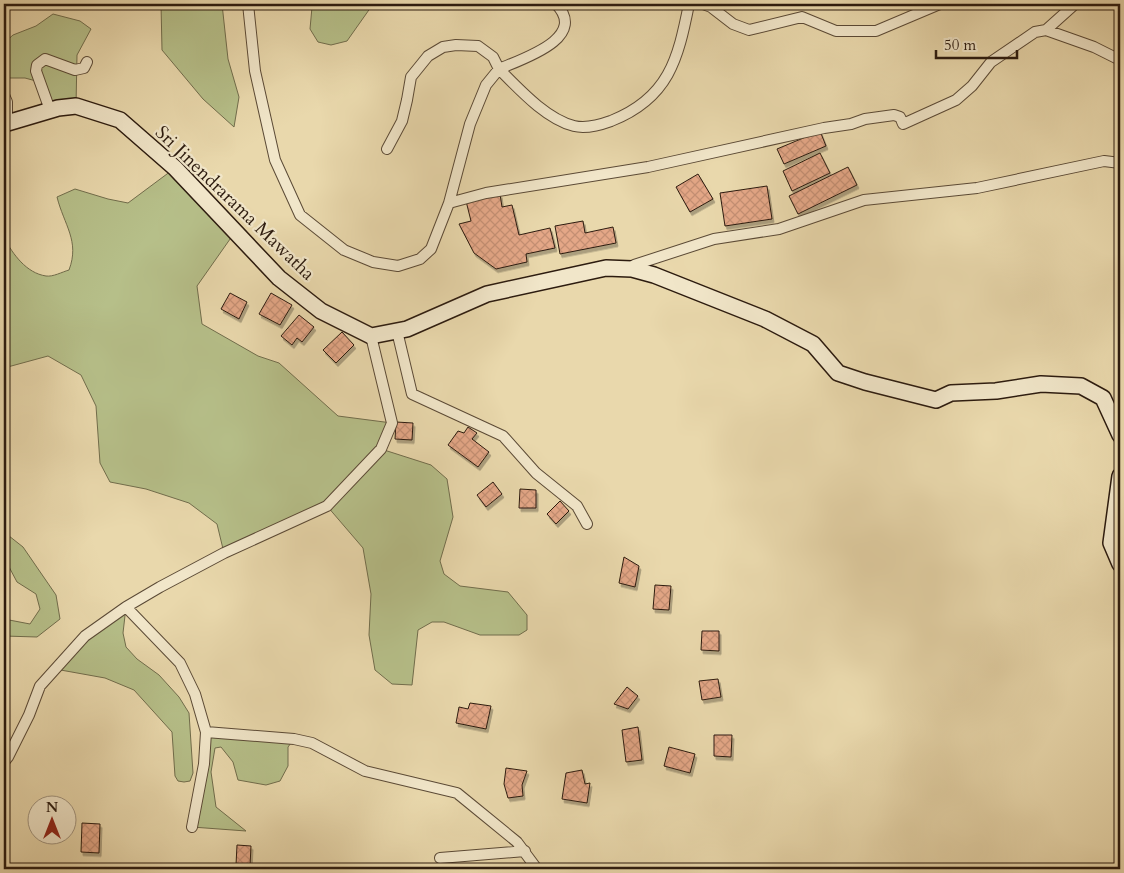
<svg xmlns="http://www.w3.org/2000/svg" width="1124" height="873" font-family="Cardo,serif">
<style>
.green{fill:#b6bf89;stroke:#716d4c}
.building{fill:url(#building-cross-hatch);stroke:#2c1b0f;filter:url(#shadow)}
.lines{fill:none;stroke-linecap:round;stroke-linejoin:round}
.street-casing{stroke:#5b4a36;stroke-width:12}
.secondary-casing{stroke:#2c1b0f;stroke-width:18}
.street{stroke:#f1e6c9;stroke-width:10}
.secondary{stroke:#f1e6c9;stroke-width:15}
.labels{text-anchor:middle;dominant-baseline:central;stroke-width:4.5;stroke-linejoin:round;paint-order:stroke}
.street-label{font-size:19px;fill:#2c1b0f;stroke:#f1e6c9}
</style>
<defs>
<pattern id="building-cross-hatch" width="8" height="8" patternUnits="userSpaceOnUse" patternTransform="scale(1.25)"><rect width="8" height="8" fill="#e4a787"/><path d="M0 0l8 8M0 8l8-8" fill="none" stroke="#c48f73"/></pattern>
<filter id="shadow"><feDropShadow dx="2" dy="3.5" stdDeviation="0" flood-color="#0004"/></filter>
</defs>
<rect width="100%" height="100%" fill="#e9d8ac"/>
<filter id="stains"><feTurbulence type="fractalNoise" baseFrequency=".004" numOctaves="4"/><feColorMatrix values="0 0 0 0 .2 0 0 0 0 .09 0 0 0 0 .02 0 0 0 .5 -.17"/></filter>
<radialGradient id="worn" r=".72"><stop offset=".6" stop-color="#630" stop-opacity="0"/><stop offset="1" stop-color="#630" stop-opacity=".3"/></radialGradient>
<!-- green -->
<path class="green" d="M161,4H222L228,59L239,97L234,127L203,99L162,50Z
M315,4H388L371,7L347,41L331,45L318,42L310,29L312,7Z
M53,14L80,21L91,29L77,55L76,106L50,110L36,81L25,78H4V43L13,35L36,26Z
M175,168L235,232L197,286L202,324L258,356L279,363L338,416L392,423L381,449L431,465L447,479L453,517L440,561L444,574L460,586L508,592L527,615V630L519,635H480L444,622H432L418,630L412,685L392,684L375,670L369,635L371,594L363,548L327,506L224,553L217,524L189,503L146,489L110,482L100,463L96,406L81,375L48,356L4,368V238C13,254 26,273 46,276C53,277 62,272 69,270C80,241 64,225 57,197L75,189L108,199L128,203Z
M4,532L23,547L56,595L60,619L37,637L4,636V619L30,624L40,609L36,594L17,582L8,565H4Z
M126,607L123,633L126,647L137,659L159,675L179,697L189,713L193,773L190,781L184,782L178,781L175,776L172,732L134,690L105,678L55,669Z
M206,732L294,739L288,747V766L280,781L266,785L238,780L233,762L221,747L215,748L211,772L216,807L246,831L192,827Z"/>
<!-- building -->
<path class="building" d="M820,131L826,146L784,164L777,149Z
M820,153L830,173L792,191L783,171Z
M848,167L857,185L798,214L789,196Z
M698,174L713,199L690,212L676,187Z
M767,186L772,219L725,226L720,193Z
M500,194L502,207L512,205L519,235L550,228L555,248L526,254L527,262L496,269L474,253L459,224L471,221L466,201Z
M583,221L585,233L613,227L616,243L560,254L555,226Z
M230,293L247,302L239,319L221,309Z
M271,293L292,305L280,325L259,314Z
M299,315L314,327L302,342L297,338L292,345L281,336Z
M342,332L354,345L336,363L323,350Z
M396,422L413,423L412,440L395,439Z
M468,427L477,433L472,439L489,452L478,467L448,445L458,431L464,433Z
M493,482L502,494L486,507L477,495Z
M520,489L536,490V508H519Z
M560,501L569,511L556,524L547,514Z
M624,557L639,566L635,587L619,583Z
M655,585L671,586L669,610L653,609Z
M702,631H719V651L701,650Z
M718,679L721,697L702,700L699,681Z
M627,687L638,696L628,709L614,704Z
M470,703L491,706L486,729L456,723L459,707L468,709Z
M638,727L642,760L626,762L622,730Z
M714,735H732L731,757L714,756Z
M669,747L695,754L690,773L664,766Z
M506,768L527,771L522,785L523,796L508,798L504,784Z
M582,770L585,784L590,783L587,803L562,799L566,773Z
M82,823L100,824L99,853L81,852Z
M237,845L251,846L250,866L236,865Z"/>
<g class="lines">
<defs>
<path id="street" d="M248,4L255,71L275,160L300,215L344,250L373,262L398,266L420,259L431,249L449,203L470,124L486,85L499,69C519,89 546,119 574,126C586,129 600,125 611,121C669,98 678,59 689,4
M703,4L711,7L733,24L749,30L802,17L836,31H876L940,4
M1046,30L1075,4
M4,95L7,102V123
M50,110L36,71L37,65L45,59L75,70L84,68L87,62
M387,149L402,121L407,100L411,77L428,56L443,47L456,45L478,46L493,57L499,69C522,59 589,38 556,4
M449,203L486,193L648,167L824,128L851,124L865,119L894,115L900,117L903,124L956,100L972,86L991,62L1035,32L1046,30L1094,47L1120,60
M632,269L634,265L714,239L779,229L864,200L977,188L1104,161L1120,163
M397,331L412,394L503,436L536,473L577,506L587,524
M126,607L180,663L195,694L206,732L204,764L192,827
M206,732L294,739L312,743L365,771L457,793L517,842L537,869
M4,762L8,757L29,715L40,686L85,636L126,607L160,587L224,553L327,506L381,449L392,423L371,336
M440,858L525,851"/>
<path id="secondary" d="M4,124L58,108L76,106L120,120L175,168L279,278L321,311L371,336L407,329L487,294L606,268L632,269L654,275L765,319L813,344L838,373L865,382L936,400L951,393L996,391L1041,384L1081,386L1103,398L1120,435
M1120,476L1111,543L1120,564"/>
</defs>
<!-- street casing -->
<use href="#street" class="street-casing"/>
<!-- secondary casing -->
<use href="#secondary" class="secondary-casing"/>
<!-- street -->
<use href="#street" class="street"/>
<!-- secondary -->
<use href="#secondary" class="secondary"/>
</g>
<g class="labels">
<!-- street labels -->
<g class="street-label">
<text transform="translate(235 203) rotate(44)">Sri Jinendrarama Mawatha</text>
</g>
</g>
<!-- margin -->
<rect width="1124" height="873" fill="none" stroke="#e9d8ac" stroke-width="20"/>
<rect x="5" y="5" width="1114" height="863" fill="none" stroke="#2c1b0f" stroke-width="2.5"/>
<rect x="10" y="10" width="1104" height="853" fill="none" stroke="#2c1b0f"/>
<!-- north arrow -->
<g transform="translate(52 820)"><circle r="24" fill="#f1e6c9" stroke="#a2957f"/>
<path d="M0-4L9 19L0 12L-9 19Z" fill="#8f2418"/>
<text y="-8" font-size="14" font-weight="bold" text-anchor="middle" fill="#2c1b0f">N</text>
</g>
<!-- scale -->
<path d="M936 50v8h81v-8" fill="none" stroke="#2c1b0f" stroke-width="2.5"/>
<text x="944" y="50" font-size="15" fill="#2c1b0f" stroke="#f1e6c9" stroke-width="4" paint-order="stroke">50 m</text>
<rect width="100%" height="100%" filter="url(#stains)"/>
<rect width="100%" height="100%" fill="url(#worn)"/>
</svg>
